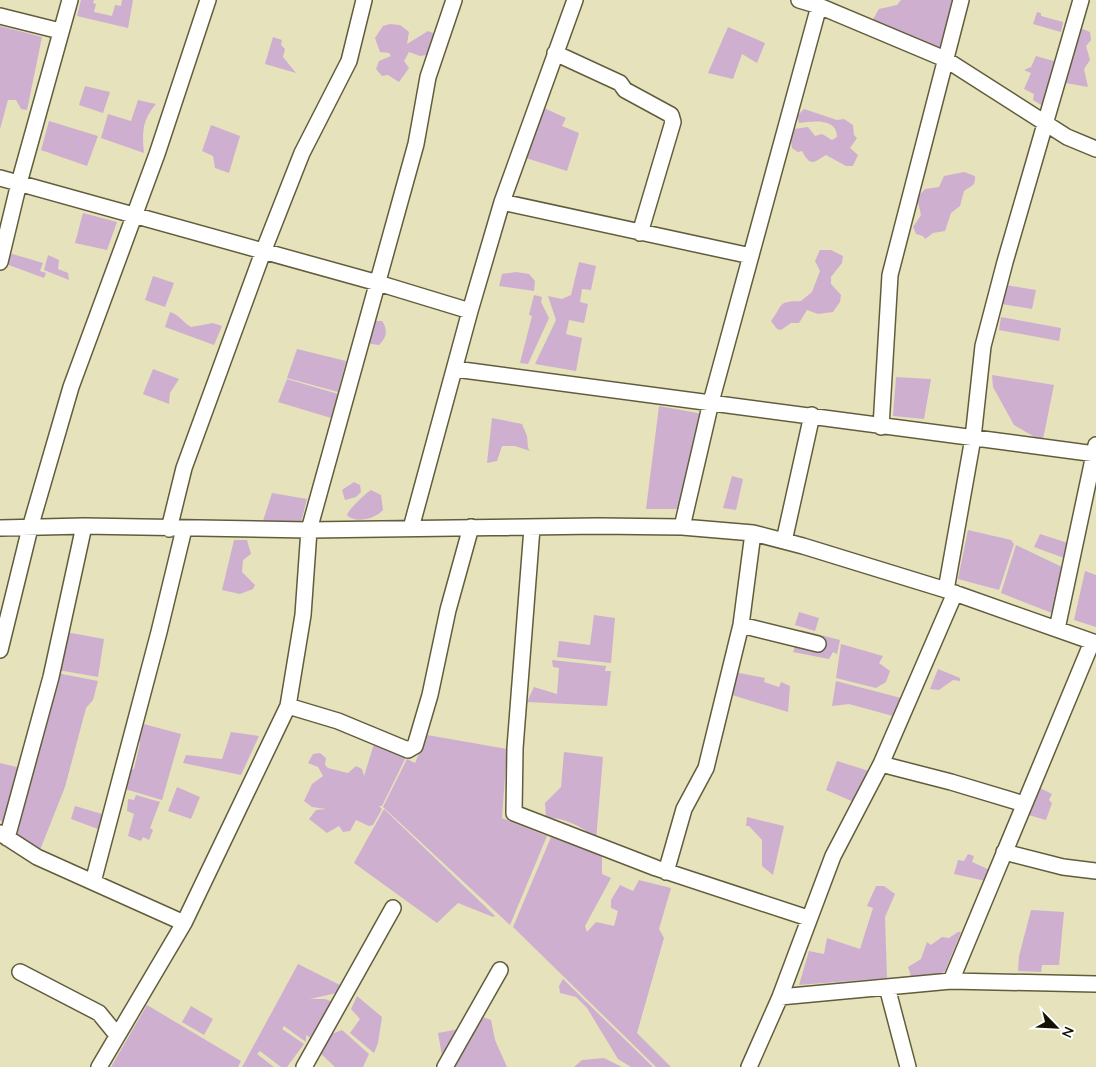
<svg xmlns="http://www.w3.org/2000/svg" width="1096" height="1067" font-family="Quicksand,sans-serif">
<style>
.green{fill:#cfafcf}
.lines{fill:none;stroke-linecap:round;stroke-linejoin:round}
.minor-casing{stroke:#615d3c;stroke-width:18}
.minor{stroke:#fff;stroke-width:15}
</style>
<rect width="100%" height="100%" fill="#e5e2bc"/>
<!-- green -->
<path class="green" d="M81,0H94L93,3L96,4L94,12L112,16L115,5L121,6L122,0H133L128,28L77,16Z
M901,0H960L942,48L938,49L872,21L879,9L897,5Z
M1037,12L1041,13V16L1063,22L1061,32L1033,24Z
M390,24L400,25L409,32L407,44L428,31L433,33L434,39L426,55L420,56L409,52L404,61L409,68L399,82L388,75L382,76L376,69L379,61L391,56L389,53L380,52L375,38L383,26Z
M0,26L42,37L27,110L21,109L16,100H8L0,129Z
M728,27L765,43L757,63L742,54L733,79L708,73Z
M1080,28L1090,32L1091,40L1086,46L1090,60L1084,69L1088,87L1066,83Z
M273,37L282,40L281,45L285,49L283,57L296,73L265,64Z
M1036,56L1057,62L1045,107L1033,100L1034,94L1024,89L1031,73L1024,70L1031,67Z
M85,86L110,92L103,113L79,105Z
M138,100L156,104C142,120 142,133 144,153L101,138L108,114L131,121Z
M544,108L566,118L562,126L579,133L567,171L526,158Z
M804,109L837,120L844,119L853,125L854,135L857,138L850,148L858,155L853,166H846L826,155C814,162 811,168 802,151L798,152L792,148L790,134L794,129L808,127L815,136L822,134L832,140L837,137C837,118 813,121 799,123L797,116Z
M49,121L98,136L87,166L41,150Z
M211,125L240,136L229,173L215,168L213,156L202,151Z
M964,172L975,176C976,186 971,186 964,191L960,206L951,213L945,231L933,233L925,239L923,236L916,234L913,227L921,215L917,198L925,189L939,187L944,176Z
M83,213L117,222L107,250L75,243Z
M820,250H831L843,256L842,263L831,277V284L841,295L840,302L833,312L818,314L807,310L799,323H791L781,330L777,329L771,321C785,302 777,302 801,301L812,292L820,271L815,261Z
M9,253L43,263L40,271L46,273L44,278L6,264Z
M48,255L59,260L58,269L68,273L69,280L44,270Z
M579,262L596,266L591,290L582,289L580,302L588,304L584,323L569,320L566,334L582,338L576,371L535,364L556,320L548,296L562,299L571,295Z
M516,272L529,274L535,281L534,291L499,286L502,274Z
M153,276L174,283L165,307L145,300Z
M1005,285L1036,290L1032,309L1002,304Z
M534,295L542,297L541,302L549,318L528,364L520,363L532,316L529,315Z
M170,312C180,315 182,322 191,327L213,323L222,326L214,345L165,327Z
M1001,317L1061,328L1059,341L999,330Z
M375,321H382C388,330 387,337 379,345L365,343Z
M297,349L346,361L338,392L287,378Z
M153,369L179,379L170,393L169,404L143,394Z
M992,375L1054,385L1043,439L1040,440L1014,425L993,387Z
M896,377L931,379L924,419L893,416Z
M287,379L338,394L331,418L278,402Z
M659,406L703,414L680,509H646Z
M492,418L522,424L527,436L528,448L530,451L515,446H502L497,461L487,463Z
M732,476L743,479L736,510L723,508Z
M354,482L360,485L361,492L356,497L345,500L342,490Z
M371,490L381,495L383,510C375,519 355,524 347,515C348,510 366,493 371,490Z
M272,493L307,499L301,522L263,521Z
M968,530L1011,540L1014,544L999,590L958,579Z
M1040,534L1068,543L1064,558L1034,547Z
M234,540H247L251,554L243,560L242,572L255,585L253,589L240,594L222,590Z
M1016,545L1062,567L1052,613L1001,593Z
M1085,571L1096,575V627L1074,620Z
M799,612L819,618L815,631L795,625Z
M594,615L615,618L611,663L557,657L559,641L590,645Z
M801,630L840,640L837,654L833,652L829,659L793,652Z
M66,632L104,639L98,677L58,670Z
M841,644L883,656L879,663L890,671L886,682L876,688L836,678Z
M552,660L606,666L605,671H611L607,706L527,702L534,687L557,694L559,668L553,667Z
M938,669L960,678V681L953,680L939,690L930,689Z
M734,672L765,678L764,682L779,687L781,682L790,686L788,712L732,695Z
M57,673L98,681L93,700L86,708L65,787L40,850L14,836Z
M836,681L901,698L893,716L849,704L832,706Z
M140,723L181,734L162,800L125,789L129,770L134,769L140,743L137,735Z
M231,732L259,736L241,775L183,763L186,755L222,759Z
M427,735L507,749L502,818L547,836L510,925L383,807L407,759L415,763Z
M374,744L406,757L382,806H379L382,809L373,825L369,826L356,820L350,831L343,832L339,826L327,833L309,819L316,810L326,809L312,807L304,801L312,784L323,776L318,767L308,763L313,754L320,753L326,758L325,765L328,768L348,773L356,766L362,769L364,776Z
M564,752L603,757L596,840C582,825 566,819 546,817L545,803L561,787Z
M837,761L869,771L854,802L826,790Z
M0,763L21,768L5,824L0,820Z
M1036,786L1052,794L1049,800L1052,803L1046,820L1025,814Z
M177,787L200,797L191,819L168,811Z
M136,795L160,802L150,828L153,830L149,840L143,837L141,841L128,836L134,814L127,811L128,799L134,800Z
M75,806L102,814L98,829L71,819Z
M384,809L385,810L495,916L493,917L458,903L437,923L354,863Z
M747,817L784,826L773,875L762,866V840L749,826H746Z
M551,837L602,856V874L611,878L585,926L587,932L596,922L614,926L618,911L611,908V900L620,885L633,891L639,880L671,888L659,929L664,938L637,1033L671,1067H656L513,927Z
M968,854L974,856L972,862L990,870L986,881L954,874L958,860L964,861Z
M876,886H884L895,894L885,917L887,978L799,985L809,951L824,954L827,938L860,949L873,908L867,906Z
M1031,910L1064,912L1059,965H1042L1041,972L1018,971L1019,956Z
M958,932H961L945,971L941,974L911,976L908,967L921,959L927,942L931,945L942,937L949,938Z
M298,964L342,986L341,992L310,999H325L333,1002L313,1045L311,1038L306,1035V1042L284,1026L282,1029L304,1044L287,1067H281L260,1051L257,1054L274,1067H242Z
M563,979L653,1067H631L618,1059L587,1008L576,997L560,993L559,986Z
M357,996L382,1017L378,1043L374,1053L350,1033L360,1019L351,1009Z
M147,1005L241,1061L238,1067H111Z
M191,1006L213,1019L204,1035L182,1022Z
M474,1014L491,1020L495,1040L507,1067H444L438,1033L459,1029Z
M342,1030L369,1054L363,1067H335L320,1053L329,1035Z
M604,1058L622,1067H574L582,1060Z"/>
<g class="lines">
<defs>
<path id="minor" d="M799,0L819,6L945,59L1067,137L1096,149
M0,16L60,31
M555,53L620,83L625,90L671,115L673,122L640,233
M0,178L378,283L470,311
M502,202L751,256
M0,262L19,183L70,0
M455,369L1096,454
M881,427L890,275L961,0
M682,527L711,402L819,6
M0,528L84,526L309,530L598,526L682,527L753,533L803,546L946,590L1096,643
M411,528L470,311L502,202L575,0
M532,528L515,748L514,813L656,868L808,918
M169,529L184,468L263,252L302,153L349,61L364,0
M784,541L812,415
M946,590L973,438L983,346L1005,262L1081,0
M741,625L818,644
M1057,629L1096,445
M0,650L30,528L71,387L157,154L208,0
M288,706L338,721L408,750L415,746L430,695L448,610L471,527
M881,764L951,782L1024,804
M0,833L37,857L184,923
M7,838L51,677L84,526
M1004,852L1063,867L1096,871
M666,872L684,809L706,768L741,625L753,533
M93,882L159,632L184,529
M20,972L99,1013L117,1035
M951,981L1092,642
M887,987L908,1067
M780,997L951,981L1096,984
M99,1067L184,923L288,706L303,615L309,530L416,144L428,77L454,0
M304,1067L393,908
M445,1067L500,970
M749,1067L780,997L833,856L881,764L955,593"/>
</defs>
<!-- minor casing -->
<use href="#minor" class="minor-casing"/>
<!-- minor -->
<use href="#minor" class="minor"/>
</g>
<!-- north arrow -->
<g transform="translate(1056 1027) rotate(114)" stroke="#ffffff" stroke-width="4" paint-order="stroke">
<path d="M0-4L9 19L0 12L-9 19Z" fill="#141205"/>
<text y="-8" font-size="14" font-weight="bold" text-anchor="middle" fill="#141205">N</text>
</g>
</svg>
